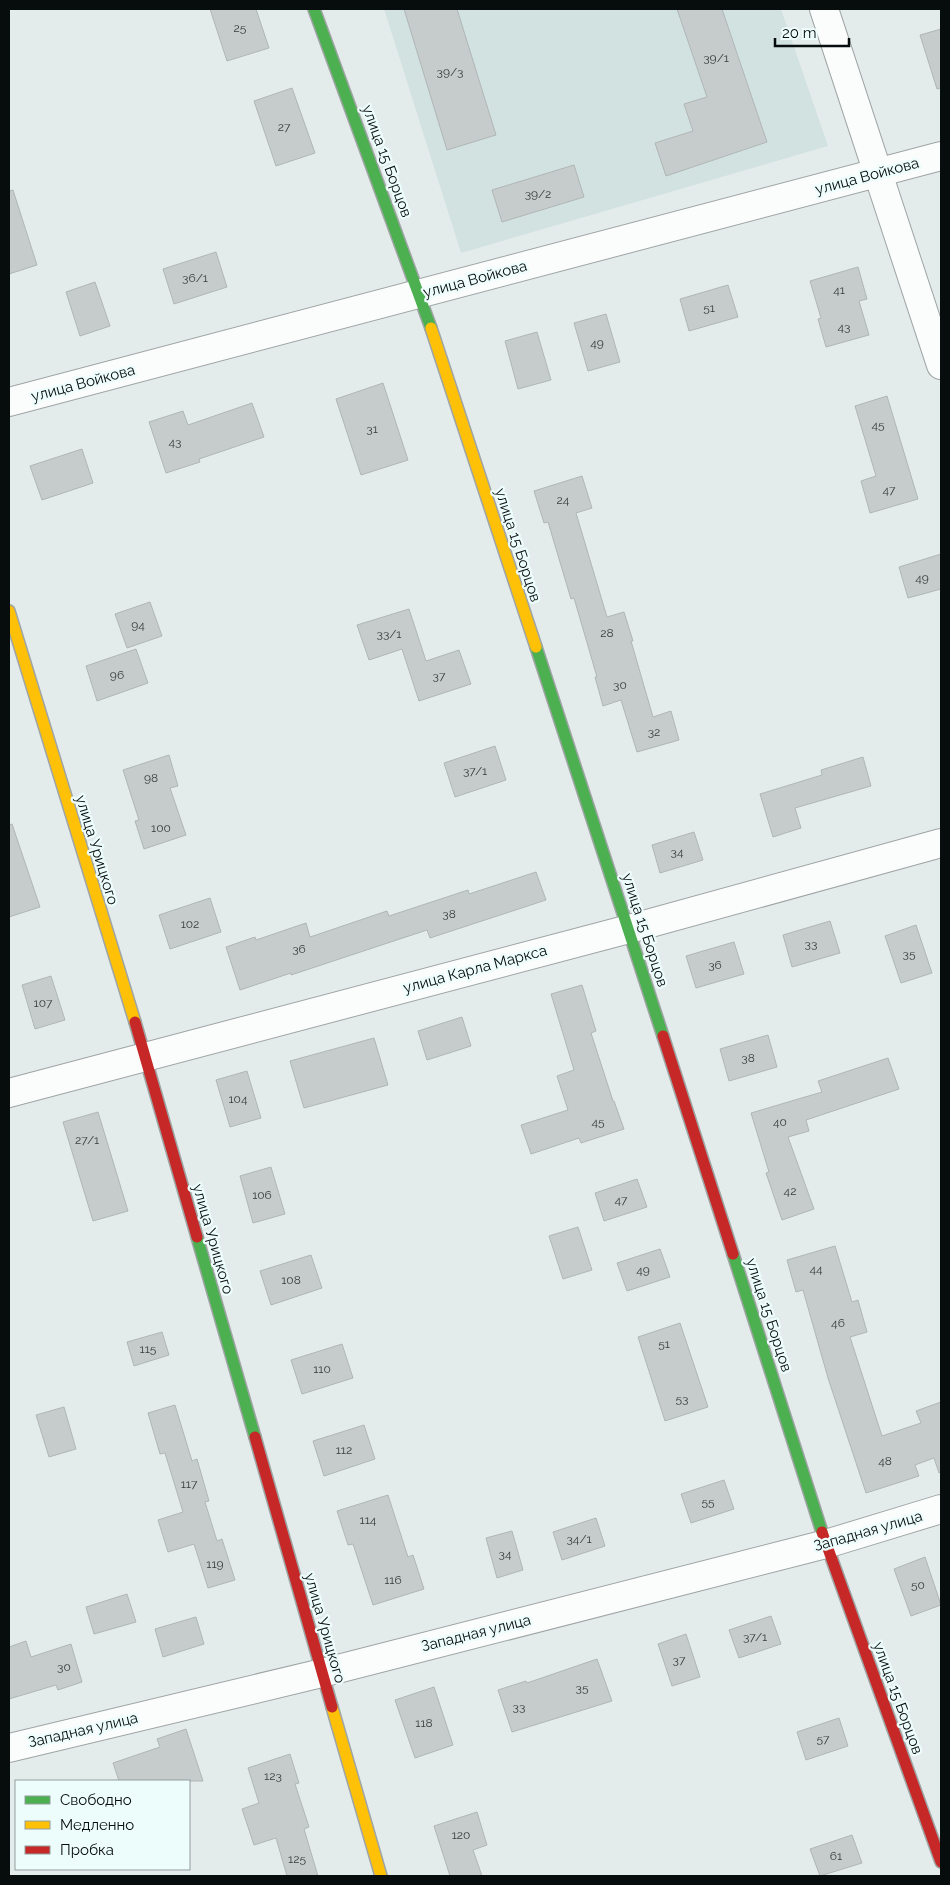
<svg xmlns="http://www.w3.org/2000/svg" width="950" height="1885" font-family="Raleway,sans-serif">
<style>
.built{fill:#d2e2e0}
.building{fill:#c6cccc;stroke:#b0b6b5}
.lines{fill:none;stroke-linecap:round;stroke-linejoin:round}
.street-casing{stroke:#9fa4a4;stroke-width:30}
.fast-casing{stroke:#9fa4a4;stroke-width:14}
.slow-casing{stroke:#9fa4a4;stroke-width:14}
.jam-casing{stroke:#9fa4a4;stroke-width:14}
.street{stroke:#fbfcfc;stroke-width:28}
.fast{stroke:#4caf50;stroke-width:11}
.slow{stroke:#ffc107;stroke-width:11}
.jam{stroke:#c62828;stroke-width:11}
.labels{text-anchor:middle;dominant-baseline:central;stroke-width:4.5;stroke-linejoin:round;paint-order:stroke}
.number-label{font-size:12px;fill:#373c3c}
.street-label{font-size:15px;fill:#070c0c;stroke:#edfdfc}
</style>
<rect width="100%" height="100%" fill="#e4eceb"/>
<!-- built -->
<path class="built" d="M384,9H781L828,146L461,253Z"/>
<!-- building -->
<path class="building" d="M210,9H256L269,48L227,61Z
M404,9H457L496,135L447,150Z
M677,9H722L767,142L666,176L655,143L693,131L684,104L707,97Z
M941,29V88L937,89L920,35Z
M292,88L315,153L276,166L254,101Z
M574,165L584,197L502,222L492,190Z
M13,190L37,265L9,274V191Z
M216,252L227,287L174,304L163,269Z
M858,267L867,299L859,301L869,335L826,347L818,319L821,318L810,281Z
M95,282L110,326L80,336L66,292Z
M728,285L738,317L689,331L680,299Z
M606,314L620,362L588,371L574,323Z
M537,332L551,380L518,389L505,341Z
M383,383L408,460L361,475L336,399Z
M887,396L918,499L870,513L861,481L876,476L855,406Z
M252,403L264,437L199,459L200,462L166,473L149,422L183,411L188,425Z
M82,449L93,483L42,500L30,466Z
M582,476L592,508L576,513L607,617L624,612L633,641H631L653,717L671,711L679,740L637,752L621,700L603,706L595,677H597L574,598L571,599L548,522L544,523L534,491Z
M941,554V589L908,598L899,567Z
M150,602L162,636L127,648L115,614Z
M409,609L426,661L459,650L471,684L419,701L402,649L369,660L357,625Z
M136,649L148,683L97,701L86,666Z
M495,746L506,780L455,797L444,763Z
M169,755L178,786L170,788L186,835L144,849L135,821L139,820L123,770Z
M863,757L871,786L795,808L801,828L773,837L760,794L822,775L821,770Z
M12,824L40,907L9,917V825Z
M694,832L703,860L660,873L652,845Z
M536,872L546,900L430,938L427,930L291,975V973L240,990L226,947L255,937L256,940L306,923L310,937L387,911L389,916L468,890L469,894Z
M210,898L221,932L170,949L159,915Z
M830,921L840,953L792,967L783,935Z
M916,925L932,973L901,983L885,936Z
M734,942L744,974L696,988L686,956Z
M51,976L65,1020L35,1029L22,985Z
M582,985L596,1031L591,1033L613,1101H614L624,1129L581,1143L579,1138L531,1154L521,1125L568,1110L557,1076L574,1070L551,994Z
M462,1017L471,1046L427,1060L418,1031Z
M768,1035L777,1067L729,1081L720,1049Z
M374,1038L388,1085L304,1108L290,1061Z
M888,1058L899,1089L806,1120L809,1131L788,1137L814,1209L782,1220L766,1173L769,1172L751,1113L822,1092L818,1081Z
M247,1071L261,1118L230,1127L216,1080Z
M98,1112L128,1211L93,1221L63,1122Z
M271,1167L285,1214L253,1223L240,1176Z
M637,1179L647,1207L604,1221L595,1193Z
M578,1227L592,1270L563,1279L549,1236Z
M835,1246L852,1302L858,1300L867,1332L850,1337L882,1436L921,1423L916,1411L941,1402V1472L939,1473L934,1458L915,1465L919,1476L866,1493L828,1378L803,1290L796,1292L787,1260Z
M660,1249L670,1277L627,1291L617,1263Z
M311,1255L322,1288L271,1305L260,1271Z
M680,1323L708,1407L665,1421L638,1337Z
M162,1332L169,1355L134,1366L127,1342Z
M342,1344L353,1378L302,1394L291,1360Z
M175,1405L192,1461L197,1459L209,1501L205,1502L217,1541L222,1539L235,1580L208,1588L194,1544L168,1552L158,1520L183,1512L165,1453L160,1454L148,1413Z
M64,1407L76,1449L49,1457L36,1415Z
M364,1425L375,1459L324,1476L313,1441Z
M724,1480L734,1509L691,1523L681,1494Z
M388,1495L408,1557L413,1555L424,1589L373,1605L353,1544L348,1545L337,1511Z
M596,1518L605,1546L562,1560L553,1532Z
M512,1531L523,1570L497,1578L486,1538Z
M925,1557L941,1605L911,1616L894,1569Z
M127,1594L136,1622L94,1634L86,1607Z
M771,1616L781,1644L739,1658L729,1630Z
M196,1617L204,1644L163,1657L155,1629Z
M686,1634L700,1677L672,1686L658,1644Z
M26,1641L31,1657L71,1644L82,1682L58,1690L56,1685L9,1699V1647Z
M597,1659L612,1701L512,1732L498,1690L526,1681L527,1683Z
M434,1687L453,1745L415,1758L395,1700Z
M839,1718L848,1746L806,1760L797,1732Z
M186,1729L203,1781H119L113,1763L160,1747L157,1739Z
M290,1754L299,1783L295,1784L309,1827L304,1829L318,1876H287L276,1838L254,1845L242,1809L259,1803L248,1768Z
M477,1812L487,1845L473,1850L482,1876H450L434,1826Z
M852,1835L862,1863L820,1876L810,1849Z"/>
<g class="lines">
<defs>
<path id="street" d="M824,9L941,365
M9,402L941,156
M9,1093L629,929L941,843
M9,1748L322,1673L826,1544L941,1509"/>
<path id="fast" d="M314,9L431,328
M536,647L663,1036
M197,1237L255,1437
M733,1254L822,1532"/>
<path id="slow" d="M431,328L536,647
M9,611L135,1022
M332,1707L381,1876"/>
<path id="jam" d="M135,1022L197,1237
M663,1036L733,1254
M255,1437L332,1707
M822,1532L941,1862"/>
</defs>
<!-- street casing -->
<use href="#street" class="street-casing"/>
<!-- fast casing -->
<use href="#fast" class="fast-casing"/>
<!-- slow casing -->
<use href="#slow" class="slow-casing"/>
<!-- jam casing -->
<use href="#jam" class="jam-casing"/>
<!-- street -->
<use href="#street" class="street"/>
<!-- fast -->
<use href="#fast" class="fast"/>
<!-- slow -->
<use href="#slow" class="slow"/>
<!-- jam -->
<use href="#jam" class="jam"/>
</g>
<g class="labels">
<!-- number labels -->
<g class="number-label">
<text x="240" y="28">25</text>
<text x="716" y="58">39/1</text>
<text x="450" y="72">39/3</text>
<text x="284" y="127">27</text>
<text x="538" y="194">39/2</text>
<text x="195" y="278">36/1</text>
<text x="839" y="290">41</text>
<text x="709" y="308">51</text>
<text x="844" y="327">43</text>
<text x="597" y="343">49</text>
<text x="878" y="425">45</text>
<text x="372" y="429">31</text>
<text x="175" y="442">43</text>
<text x="889" y="490">47</text>
<text x="563" y="500">24</text>
<text x="922" y="578">49</text>
<text x="138" y="625">94</text>
<text x="607" y="633">28</text>
<text x="389" y="634">33/1</text>
<text x="117" y="675">96</text>
<text x="439" y="676">37</text>
<text x="620" y="685">30</text>
<text x="654" y="732">32</text>
<text x="475" y="771">37/1</text>
<text x="151" y="778">98</text>
<text x="161" y="828">100</text>
<text x="677" y="852">34</text>
<text x="449" y="914">38</text>
<text x="190" y="924">102</text>
<text x="811" y="944">33</text>
<text x="299" y="949">36</text>
<text x="909" y="954">35</text>
<text x="715" y="965">36</text>
<text x="43" y="1003">107</text>
<text x="748" y="1058">38</text>
<text x="238" y="1099">104</text>
<text x="598" y="1122">45</text>
<text x="780" y="1122">40</text>
<text x="87" y="1140">27/1</text>
<text x="790" y="1191">42</text>
<text x="262" y="1195">106</text>
<text x="621" y="1200">47</text>
<text x="816" y="1269">44</text>
<text x="643" y="1270">49</text>
<text x="291" y="1280">108</text>
<text x="838" y="1323">46</text>
<text x="664" y="1344">51</text>
<text x="148" y="1349">115</text>
<text x="322" y="1369">110</text>
<text x="682" y="1399">53</text>
<text x="344" y="1450">112</text>
<text x="885" y="1461">48</text>
<text x="189" y="1484">117</text>
<text x="708" y="1502">55</text>
<text x="368" y="1520">114</text>
<text x="579" y="1539">34/1</text>
<text x="505" y="1554">34</text>
<text x="215" y="1564">119</text>
<text x="393" y="1580">116</text>
<text x="918" y="1585">50</text>
<text x="755" y="1637">37/1</text>
<text x="679" y="1660">37</text>
<text x="64" y="1667">30</text>
<text x="582" y="1688">35</text>
<text x="519" y="1707">33</text>
<text x="424" y="1723">118</text>
<text x="823" y="1739">57</text>
<text x="273" y="1776">123</text>
<text x="461" y="1835">120</text>
<text x="836" y="1856">61</text>
<text x="297" y="1859">125</text>
</g>
<!-- street labels -->
<g class="street-label">
<text transform="translate(387 161) rotate(70)">улица 15 Борцов</text>
<text transform="translate(867 176) rotate(-15)">улица Войкова</text>
<text transform="translate(475 279) rotate(-15)">улица Войкова</text>
<text transform="translate(83 383) rotate(-15)">улица Войкова</text>
<text transform="translate(518 545) rotate(72)">улица 15 Борцов</text>
<text transform="translate(97 850) rotate(73)">улица Урицкого</text>
<text transform="translate(645 930) rotate(72)">улица 15 Борцов</text>
<text transform="translate(475 969) rotate(-15)">улица Карла Маркса</text>
<text transform="translate(213 1239) rotate(74)">улица Урицкого</text>
<text transform="translate(769 1315) rotate(72)">улица 15 Борцов</text>
<text transform="translate(868 1531) rotate(-16)">Западная улица</text>
<text transform="translate(325 1628) rotate(74)">улица Урицкого</text>
<text transform="translate(476 1633) rotate(-14)">Западная улица</text>
<text transform="translate(898 1698) rotate(70)">улица 15 Борцов</text>
<text transform="translate(83 1730) rotate(-13)">Западная улица</text>
</g>
</g>
<!-- border -->
<rect width="950" height="1885" fill="none" stroke="#070c0c" stroke-width="20"/>
<!-- legend -->
<rect x="15" y="1780" width="175" height="90" fill="#edfdfc" stroke="#919d9c"/>
<rect x="25" y="1796" width="25" height="8" fill="#4caf50" stroke="#919d9c"/>
<text x="60" y="1805" font-size="15" fill="#070c0c">Свободно</text>
<rect x="25" y="1821" width="25" height="8" fill="#ffc107" stroke="#919d9c"/>
<text x="60" y="1830" font-size="15" fill="#070c0c">Медленно</text>
<rect x="25" y="1846" width="25" height="8" fill="#c62828" stroke="#919d9c"/>
<text x="60" y="1855" font-size="15" fill="#070c0c">Пробка</text>
<!-- scale -->
<path d="M775 38v8h74v-8" fill="none" stroke="#070c0c" stroke-width="2.5"/>
<text x="782" y="38" font-size="15" fill="#070c0c" stroke="#edfdfc" stroke-width="4" paint-order="stroke">20 m</text>
</svg>
